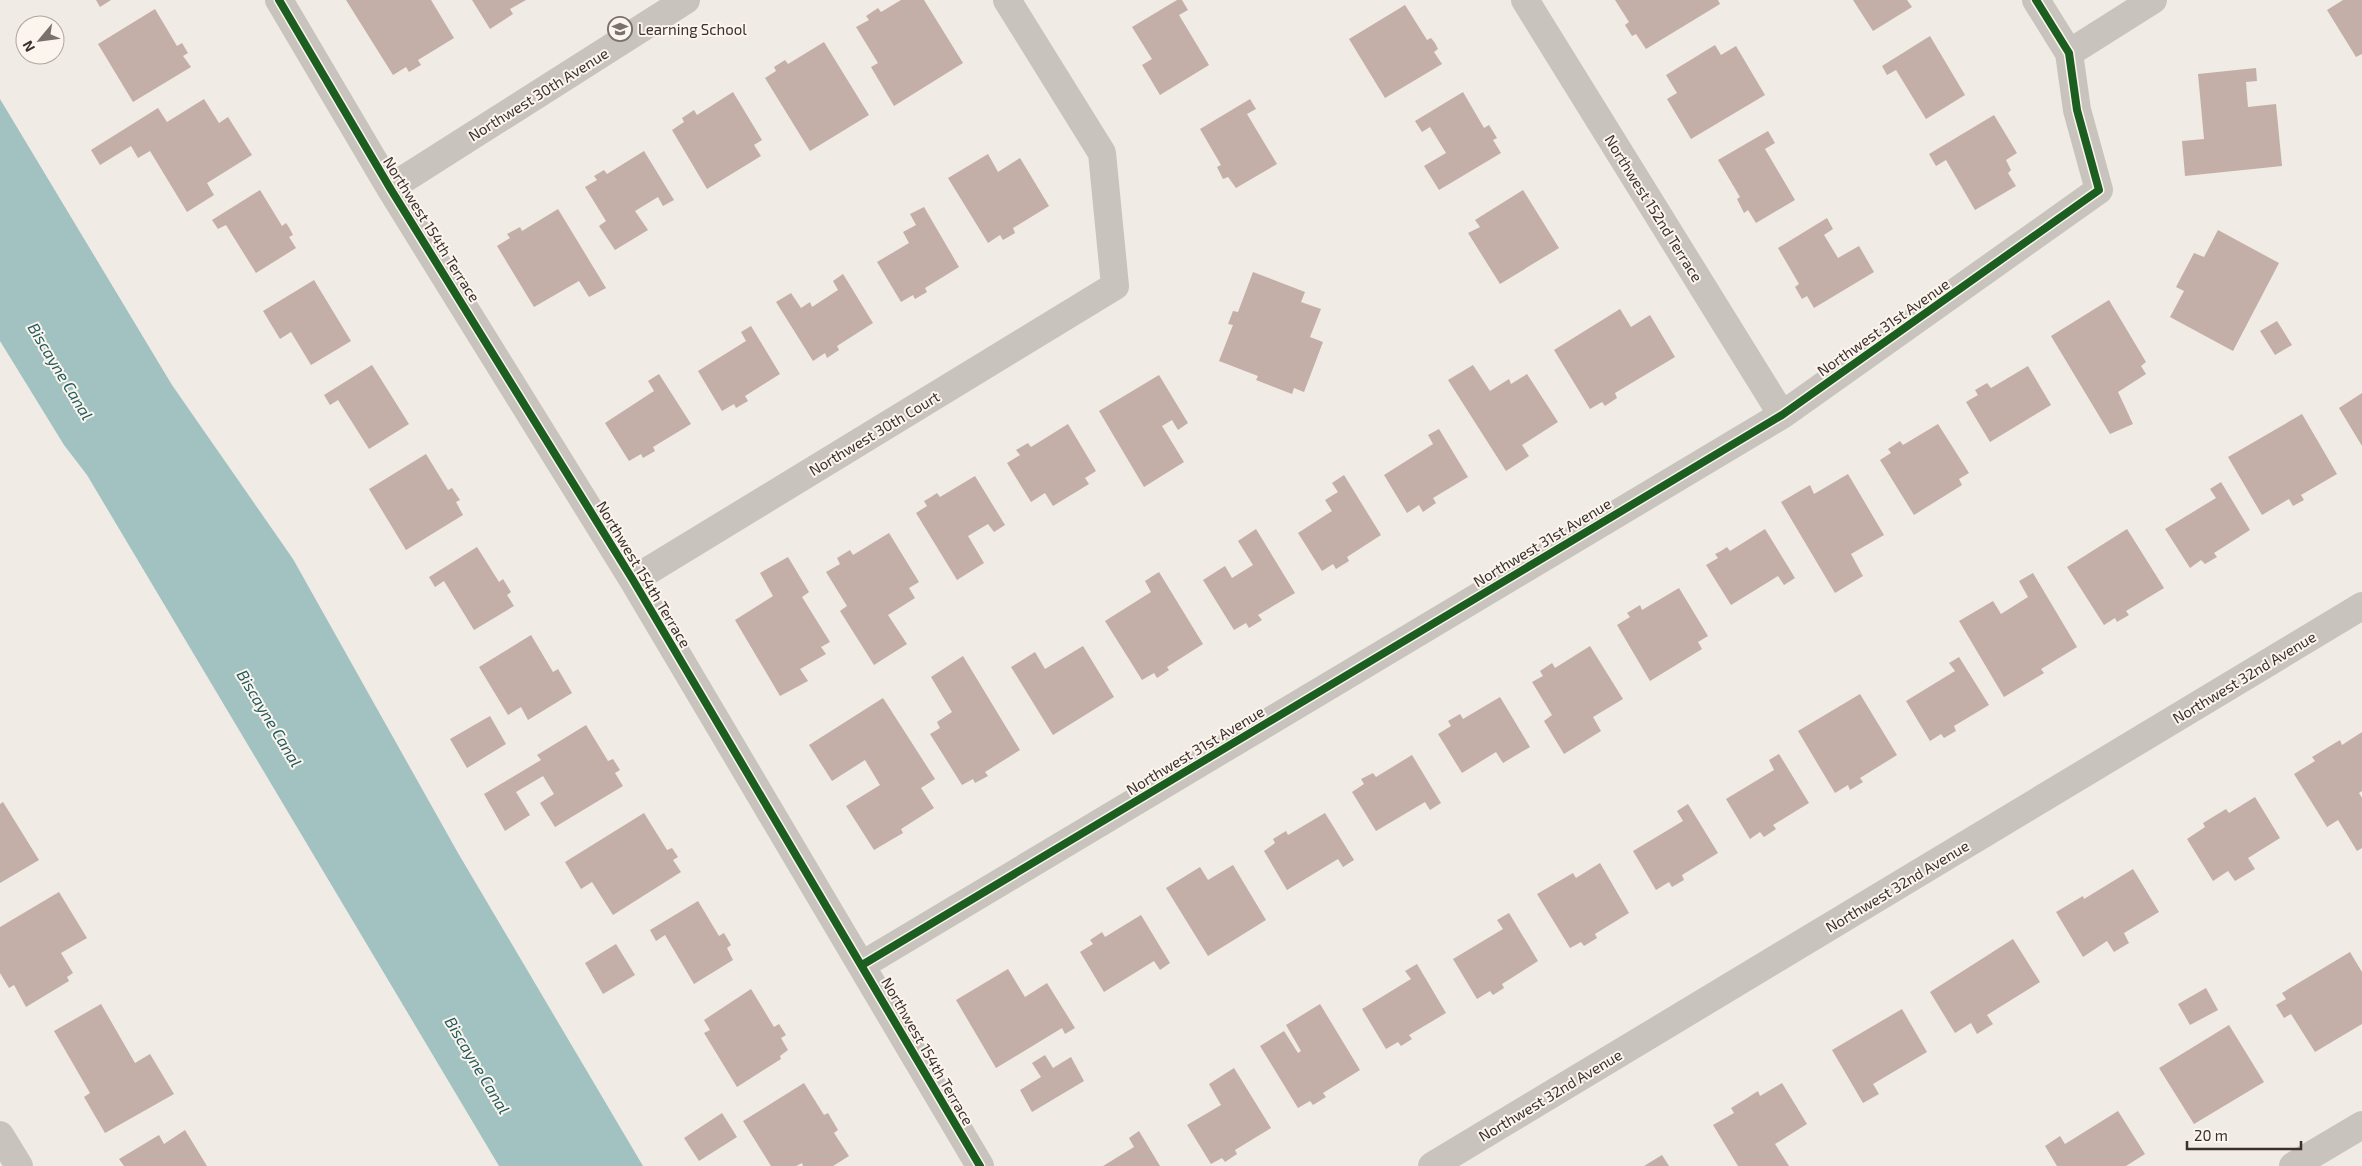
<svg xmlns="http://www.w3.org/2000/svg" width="2362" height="1166" font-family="'Exo 2',sans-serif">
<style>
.water{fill:#a1c2c1}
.building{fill:#c3afa7}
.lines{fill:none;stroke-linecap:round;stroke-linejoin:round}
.minor{stroke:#c9c3be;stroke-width:28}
.tertiary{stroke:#c9c3be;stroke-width:28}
.cycleway-casing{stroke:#fbf5ee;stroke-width:11}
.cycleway{stroke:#1b5e20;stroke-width:8}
.labels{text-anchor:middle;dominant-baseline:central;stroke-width:4;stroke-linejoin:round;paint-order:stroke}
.poi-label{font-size:15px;fill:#3b302b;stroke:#fbf5ee;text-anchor:start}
.street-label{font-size:15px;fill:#3b302b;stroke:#fbf5ee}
.water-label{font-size:16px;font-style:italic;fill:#1f5a5e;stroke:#fbf5ee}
</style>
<rect width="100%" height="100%" fill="#f0ebe5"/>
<!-- water -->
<path class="water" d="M0,99L172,385L293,559L458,853L643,1166H499L87,475L64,445L0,341Z"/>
<!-- building -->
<path class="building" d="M96,0H111L100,7Z
M346,0H431L454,38L418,60L421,65L409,72L406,67L393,75Z
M472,0H526L510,9L513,14L490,29Z
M901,0H924L963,63L894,106L871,67L878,63L856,27L869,20L866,16L878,8L881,12Z
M1177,0H1182L1188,10L1179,15L1209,65L1160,95L1142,65L1152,59L1132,27Z
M1615,0H1718L1720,4L1646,49L1636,34L1632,36L1625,25L1629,22Z
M1853,0H1907L1912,7L1873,31Z
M2343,0H2362V54L2356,57L2327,10Z
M1405,5L1427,40L1431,38L1435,43L1438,49L1434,52L1442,64L1385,98L1349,39Z
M155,9L177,46L182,43L188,53L183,56L191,67L133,102L98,44Z
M1930,36L1965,95L1926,119L1896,70L1887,75L1882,66Z
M824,42L869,115L810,151L765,78L776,71L774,67L785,60L788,64Z
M1715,45L1721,55L1736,46L1765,95L1691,139L1667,99L1677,93L1666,75Z
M2256,68L2257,81L2246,82L2248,107L2276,104L2282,166L2185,176L2182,141L2204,139L2198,74Z
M733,92L762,140L754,145L761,156L707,189L672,130L684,122L682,118L694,110L697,115Z
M1463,92L1484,128L1489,125L1497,138L1493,140L1501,153L1439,190L1424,166L1446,153L1430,127L1422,132L1415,121Z
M204,99L219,123L228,117L252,155L207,183L214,195L187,212L150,151L138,158L131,146L100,165L91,150L158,108L167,122Z
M1250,99L1256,109L1247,114L1277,164L1236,188L1228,177L1223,179L1217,167L1221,165L1200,129Z
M1994,115L2017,153L2006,160L2011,170L2008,173L2016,186L1975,210L1946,160L1936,166L1929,154Z
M1768,131L1775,143L1765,149L1795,200L1756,223L1748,210L1744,213L1737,199L1740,197L1718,160Z
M644,151L674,200L663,206L658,197L635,211L648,230L615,250L599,226L606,221L585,187L597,180L594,176L604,170L607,174Z
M988,154L998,172L1020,158L1049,206L1013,228L1015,233L1003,240L1000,235L988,243L948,178Z
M260,190L282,226L286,223L290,229L293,235L289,237L296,248L256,273L226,225L218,229L212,220Z
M1523,190L1559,248L1500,284L1468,233L1480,227L1475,220Z
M924,207L959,267L925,288L927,292L915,299L913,295L901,302L877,262L909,243L903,232L916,225L910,214Z
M558,209L606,288L589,297L579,281L534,307L497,246L510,238L507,234L520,227L522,231Z
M1827,218L1833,229L1824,235L1838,258L1859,246L1874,272L1814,308L1807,296L1802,299L1795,287L1799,284L1778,248Z
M2218,230L2279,263L2233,351L2170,317L2184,291L2176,287L2194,253L2204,257Z
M1253,272L1305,292L1301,302L1321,309L1310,337L1323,342L1304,392L1294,388L1292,394L1256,380L1258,376L1219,361L1233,325L1228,324L1233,311L1238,312Z
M843,274L873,323L837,346L839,350L827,358L825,353L813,361L776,302L791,293L801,308L810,302L812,307L838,290L833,281Z
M314,280L351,341L311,365L291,332L280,339L263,311Z
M2109,300L2146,362L2141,366L2146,374L2118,392L2133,424L2110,434L2051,336Z
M1620,309L1631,327L1650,315L1675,357L1615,393L1617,398L1605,406L1602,402L1590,409L1554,350Z
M2277,321L2292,345L2275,355L2260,331Z
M751,326L780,374L745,396L748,401L736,408L734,404L722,411L698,371L746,341L741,332Z
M372,365L409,424L369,449L338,400L330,405L324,395Z
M1473,365L1490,391L1509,379L1511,384L1527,374L1558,422L1522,445L1529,456L1506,471L1448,380Z
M2028,366L2051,405L1990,442L1966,402L1978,395L1975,390L1987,383L1991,388Z
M659,374L691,424L653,447L655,451L643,458L641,454L629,461L605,423L654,391L648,381Z
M1159,375L1188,423L1178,430L1172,420L1162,426L1184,462L1144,487L1099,411Z
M2362,393V446L2339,408Z
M2302,414L2337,474L2301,495L2304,500L2293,506L2289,499L2262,515L2228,457Z
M1068,424L1096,471L1085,478L1089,484L1053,506L1045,493L1031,502L1007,463L1020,455L1016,450L1028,443L1031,447Z
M1938,424L1969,473L1959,479L1962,485L1914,515L1880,460L1891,453L1888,449L1900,441L1903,445Z
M1439,429L1468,477L1433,498L1436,503L1423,512L1419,505L1407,513L1384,475L1433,444L1428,435Z
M426,454L448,490L452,488L460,500L456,502L463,515L406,550L369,489Z
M1848,474L1884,535L1851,554L1863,576L1835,593L1781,502L1810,485L1814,494Z
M1344,475L1381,535L1347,557L1349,561L1336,569L1333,564L1322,571L1298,533L1332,511L1325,500L1338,492L1332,483Z
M975,476L1005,525L994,532L988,524L968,536L984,563L957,580L916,513L927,506L924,501L931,497L937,493L940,497Z
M2221,482L2250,530L2214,553L2217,557L2205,564L2201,560L2190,568L2165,529L2216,498L2210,489Z
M1256,529L1295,593L1258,615L1262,620L1249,628L1246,623L1234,630L1203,580L1225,566L1232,578L1253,565L1238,541Z
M1765,529L1795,578L1784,585L1778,576L1731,605L1706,565L1718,558L1715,554L1721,551L1727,547L1730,551Z
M2127,529L2164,588L2126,611L2129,615L2117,622L2115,618L2104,625L2067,567Z
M889,533L919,582L909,588L915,598L888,615L907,644L874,665L840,611L847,606L826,572L840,564L837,558L850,550L853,555Z
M477,547L499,582L503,579L511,592L507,595L514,606L474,630L444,581L435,587L429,577Z
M788,557L809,592L802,597L830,642L821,647L826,654L800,669L808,681L780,696L735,620L773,596L760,573Z
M1159,572L1203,644L1167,667L1169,670L1157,678L1154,673L1142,680L1105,621L1151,592L1145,581Z
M2033,573L2077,647L2041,669L2044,673L2004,697L1959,621L1993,601L2001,614L2028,597L2019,581Z
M1679,588L1708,636L1698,642L1702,649L1650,681L1617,625L1630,617L1627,613L1640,605L1642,610Z
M531,635L553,672L558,669L572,693L528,720L521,707L508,715L479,667Z
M1083,646L1114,697L1053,735L1011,667L1035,652L1045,669Z
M1590,646L1623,699L1593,717L1601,731L1564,754L1544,721L1552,715L1532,682L1543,676L1540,671L1552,663L1555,668Z
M963,656L1020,750L985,772L988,776L975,783L973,779L962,785L930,734L940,728L937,722L952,712L931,677Z
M1959,657L1989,705L1954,726L1956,731L1944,738L1941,734L1930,741L1906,701L1955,671L1949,663Z
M1860,694L1897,755L1860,778L1863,782L1850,790L1848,785L1835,793L1798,731Z
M1500,697L1530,747L1503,763L1496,752L1462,773L1438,734L1451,726L1448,721L1460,714L1463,719Z
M883,698L935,779L921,788L934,808L901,829L903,833L874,850L846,806L880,785L865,760L832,781L809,745Z
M490,716L506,744L467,768L450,739Z
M586,725L608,761L613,759L620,770L615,773L623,786L555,827L540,803L554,794L543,776L516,792L530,815L505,831L484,794L541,760L537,755Z
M2362,732V791L2359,793L2362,798V848L2357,851L2338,820L2327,827L2294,774L2315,761L2312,757L2340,740L2342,745Z
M1779,754L1809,803L1773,825L1776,829L1764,837L1760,832L1750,839L1726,799L1774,770L1769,760Z
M1412,755L1441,803L1430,810L1425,802L1376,831L1352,792L1364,784L1361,779L1373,773L1376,777Z
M2255,797L2280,838L2248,858L2255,869L2235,881L2228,871L2213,881L2187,839L2205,827L2203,823L2226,809L2229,813Z
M3,802L39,860L0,883V804Z
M1688,804L1718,853L1682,875L1684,880L1672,887L1669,882L1656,890L1633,851L1683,821L1677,811Z
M644,813L667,850L672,848L678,857L673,860L681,872L613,915L592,882L581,889L565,862Z
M1325,813L1354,860L1343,867L1338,859L1287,890L1264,851L1275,843L1273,839L1286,831L1288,835Z
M1600,863L1629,913L1595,934L1597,938L1584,946L1581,942L1570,948L1537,894L1573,873L1576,878Z
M1233,865L1266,920L1208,956L1166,888L1200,867L1208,880Z
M2133,869L2159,912L2124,933L2129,943L2114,952L2107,941L2083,957L2056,912L2083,896L2084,899Z
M59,892L87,938L61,953L73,973L67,977L69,981L26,1007L14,985L9,988L0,973V927Z
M698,901L719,936L724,933L731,945L727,948L733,960L694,984L665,935L656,941L650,930Z
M1509,913L1538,961L1502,984L1504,988L1493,995L1490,991L1477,999L1453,959L1503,929L1497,920Z
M1141,915L1170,963L1160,970L1154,961L1104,992L1080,952L1093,944L1090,940L1102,932L1105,937Z
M2013,939L2040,982L1987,1015L1993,1024L1977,1034L1971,1023L1955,1033L1930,992Z
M616,944L635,975L603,994L585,963Z
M2350,952L2362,972V1024L2315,1052L2291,1014L2284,1018L2276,1005L2286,999L2282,993Z
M1417,964L1446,1013L1409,1035L1412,1039L1401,1046L1398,1042L1386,1049L1362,1009L1411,979L1405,971Z
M1008,969L1025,997L1047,983L1075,1028L1065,1034L1062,1028L996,1068L956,1000Z
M2206,988L2218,1010L2190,1025L2178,1004Z
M751,989L774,1027L779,1024L786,1035L781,1038L788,1050L780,1056L781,1059L737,1087L704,1033L710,1030L704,1020Z
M101,1004L135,1063L150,1054L174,1094L105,1133L84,1097L90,1093L54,1031Z
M1320,1004L1360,1070L1323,1093L1326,1097L1313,1105L1310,1101L1298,1108L1260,1046L1284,1031L1298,1053L1301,1051L1286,1025Z
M1902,1009L1927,1052L1873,1084L1879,1094L1863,1103L1832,1050Z
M2229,1025L2264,1082L2194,1124L2159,1068Z
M1045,1055L1053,1068L1071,1057L1084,1081L1032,1112L1020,1090L1041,1077L1032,1063Z
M1234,1068L1271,1128L1235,1150L1237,1154L1225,1162L1222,1158L1211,1164L1187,1125L1221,1105L1209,1084Z
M804,1083L824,1115L828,1113L838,1130L834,1133L849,1156L833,1166H803L802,1163L796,1166H771L743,1121Z
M1782,1083L1807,1124L1775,1144L1789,1166H1738L1713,1125L1734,1113L1731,1108L1744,1100L1758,1091L1760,1096Z
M2118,1111L2145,1154L2126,1166H2057L2045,1146L2060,1136L2065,1144Z
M722,1113L737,1137L699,1161L684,1138Z
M185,1130L207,1166H124L119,1159L159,1135L164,1144Z
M1139,1131L1160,1166H1103L1134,1147L1129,1138Z
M1662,1155L1669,1166H1644Z"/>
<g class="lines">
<!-- minor -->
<path class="minor" d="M279,0L390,188L633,580L980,1166
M1525,0L1782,415
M2069,53L2153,0
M390,188L686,0
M633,580L1115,286L1102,153L1007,0
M862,965L1782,415L2099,190L2077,110L2069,53L2036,0
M0,1135L19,1166
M2293,1166L2362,1125"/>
<!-- tertiary -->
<path class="tertiary" d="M1432,1166L2362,606"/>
<defs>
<path id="cycleway" d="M279,0L390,188L633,580L980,1166
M862,965L1782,415L2099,190L2077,110L2069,53L2036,0"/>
</defs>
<!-- cycleway casing -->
<use href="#cycleway" class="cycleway-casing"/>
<!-- cycleway -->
<use href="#cycleway" class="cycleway"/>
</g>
<!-- icons -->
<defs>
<symbol id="school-ring" viewBox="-11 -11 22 22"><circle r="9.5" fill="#fbf5ee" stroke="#7a716c" stroke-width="1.5"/><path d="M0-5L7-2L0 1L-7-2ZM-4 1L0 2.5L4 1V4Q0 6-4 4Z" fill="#7a716c"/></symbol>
</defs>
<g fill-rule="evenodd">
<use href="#school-ring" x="606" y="15" width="28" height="28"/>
</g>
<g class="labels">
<!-- poi labels -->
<g class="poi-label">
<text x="638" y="29">Learning School</text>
</g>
<!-- street labels -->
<g class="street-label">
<text transform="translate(538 94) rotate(-32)">Northwest 30th Avenue</text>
<text transform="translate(1654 208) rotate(58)">Northwest 152nd Terrace</text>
<text transform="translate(432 229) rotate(58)">Northwest 154th Terrace</text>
<text transform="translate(1883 327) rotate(-35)">Northwest 31st Avenue</text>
<text transform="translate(874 433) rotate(-31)">Northwest 30th Court</text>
<text transform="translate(1542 542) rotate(-31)">Northwest 31st Avenue</text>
<text transform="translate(644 574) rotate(59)">Northwest 154th Terrace</text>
<text transform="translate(2244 677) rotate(-31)">Northwest 32nd Avenue</text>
<text transform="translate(1195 750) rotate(-31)">Northwest 31st Avenue</text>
<text transform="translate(1897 886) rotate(-31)">Northwest 32nd Avenue</text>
<text transform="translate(928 1051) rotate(60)">Northwest 154th Terrace</text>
<text transform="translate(1550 1095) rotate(-31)">Northwest 32nd Avenue</text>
</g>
<!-- water labels -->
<g class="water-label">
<text transform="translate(61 371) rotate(59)">Biscayne Canal</text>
<text transform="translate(270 718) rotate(59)">Biscayne Canal</text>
<text transform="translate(478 1065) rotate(59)">Biscayne Canal</text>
</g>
</g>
<!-- north arrow -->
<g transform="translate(40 40) rotate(241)"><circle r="24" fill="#fbf5ee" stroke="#aea6a0"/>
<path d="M0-4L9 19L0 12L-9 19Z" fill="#7a716c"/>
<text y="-8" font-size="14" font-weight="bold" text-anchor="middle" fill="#3b302b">N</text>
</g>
<!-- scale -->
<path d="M2187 1141v8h114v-8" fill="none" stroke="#3b302b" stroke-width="2.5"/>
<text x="2194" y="1141" font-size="15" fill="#3b302b" stroke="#fbf5ee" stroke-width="4" paint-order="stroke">20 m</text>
</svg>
